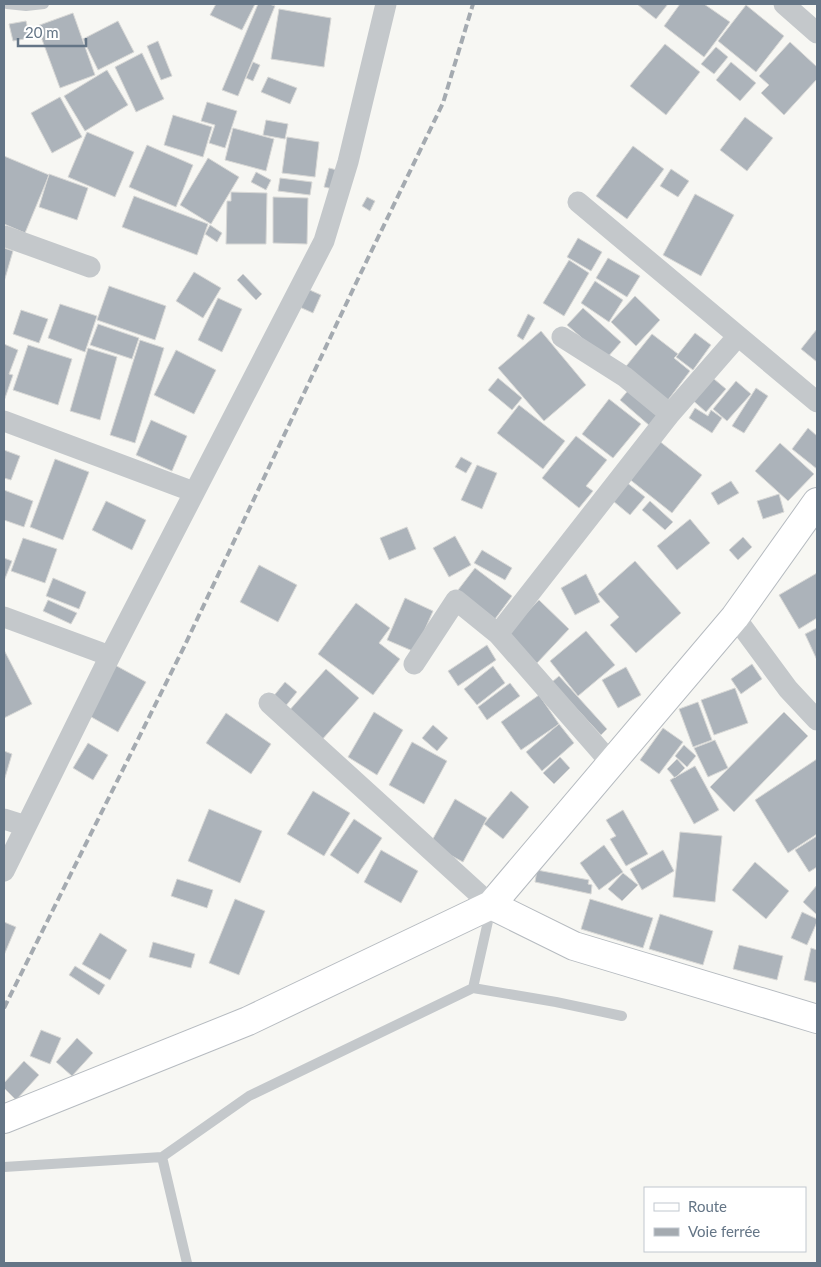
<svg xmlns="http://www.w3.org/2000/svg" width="821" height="1267" font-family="Lato,sans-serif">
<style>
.building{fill:#acb3ba;stroke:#d8d8d6}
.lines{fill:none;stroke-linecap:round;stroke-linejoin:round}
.secondary-casing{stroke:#b6bbc0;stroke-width:30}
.lane{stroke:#c4c8cb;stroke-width:10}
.street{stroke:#c4c8cb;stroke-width:21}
.secondary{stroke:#fff;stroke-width:28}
.rail{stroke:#a4aab0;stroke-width:4;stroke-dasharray:8 4;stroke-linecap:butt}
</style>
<rect width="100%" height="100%" fill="#f7f7f3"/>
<!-- building -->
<path class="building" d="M216,4H255L242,30L210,15Z
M258,4H269L275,6L238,96L222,90Z
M637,4H668L656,19Z
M680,4H704L730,22L704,57L664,26Z
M746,5L784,36L756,72L718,41Z
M279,9L331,18L324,67L271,59Z
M73,13L95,75L60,88L37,26Z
M26,21L30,38L13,41L9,24Z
M118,21L134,52L98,70L83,39Z
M158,41L172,76L161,80L147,46Z
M790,42L817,67V79L784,115L761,93L769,85L759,76Z
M665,44L700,72L666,115L630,86Z
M716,47L728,57L714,74L701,64Z
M142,53L164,99L136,112L115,67Z
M253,62L260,65L253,81L246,78Z
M731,62L756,83L740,101L716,80Z
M107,70L128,105L85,131L64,96Z
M268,77L297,88L290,104L261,92Z
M60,97L82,137L52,153L31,113Z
M207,102L237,111L225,148L209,143L215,125L201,121Z
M173,115L212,127L203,157L164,145Z
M745,117L773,138L747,171L720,150Z
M266,120L288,124L285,139L263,135Z
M233,128L274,139L266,171L225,160Z
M87,132L134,152L115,197L68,177Z
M287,137L319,142L315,177L282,173Z
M147,145L193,165L176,207L129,187Z
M633,146L664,169L627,219L596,196Z
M4,156L49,175L25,233L4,224Z
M208,158L239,177L211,224L180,205Z
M329,168L337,170L333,189L324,187Z
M671,169L689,181L678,197L660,186Z
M256,172L271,180L266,190L251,182Z
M49,174L88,188L77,220L39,207Z
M280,178L312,182L310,195L278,191Z
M231,192L267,193L266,244H226L227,201H231Z
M695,194L734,215L701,276L663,255Z
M134,196L208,224L197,255L122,227Z
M273,197L308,198L307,244L273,243Z
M367,197L375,201L370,211L362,206Z
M210,225L222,233L217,242L205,234Z
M578,238L602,252L591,271L567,257Z
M4,248L13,251L4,282Z
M608,258L640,276L627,297L596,278Z
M569,260L589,273L564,316L543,303Z
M194,272L221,288L203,318L176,301Z
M243,274L262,294L256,300L237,280Z
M595,281L623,300L609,322L581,303Z
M109,286L166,306L155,340L97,320Z
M303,287L321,295L313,313L295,305Z
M635,296L660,320L636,346L611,322Z
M218,298L242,309L222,352L198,340Z
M60,304L97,316L85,352L48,338Z
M583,308L621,342L606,359L567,325Z
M21,310L48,319L39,343L13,334Z
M528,314L535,318L523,340L517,336Z
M98,324L139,338L132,359L90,345Z
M817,329V362L801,349Z
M541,331L586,385L544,421L498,368Z
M695,333L711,345L693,370L676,357Z
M652,334L678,354L674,358L690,371L665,404L623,370Z
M140,340L164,348L135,443L110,435Z
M4,344L18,350L9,374L13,375L4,401Z
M28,345L72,359L58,405L13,390Z
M88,348L117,357L100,420L70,411Z
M176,350L216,370L194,414L154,395Z
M708,374L726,389L706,412L689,397Z
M498,378L522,398L512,410L488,390Z
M736,381L751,394L727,421L713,409Z
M632,386L662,412L650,426L620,400Z
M756,388L768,396L744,433L732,426Z
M609,399L641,424L613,458L582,434Z
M519,405L565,441L543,469L497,433Z
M695,408L708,416L711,410L722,418L712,433L689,418Z
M151,420L187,436L172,471L136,455Z
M808,428L817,436V469L792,449Z
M576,436L607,460L586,486L593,491L579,508L542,478Z
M658,440L702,475L672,513L628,478Z
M780,443L814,474L788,501L755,471Z
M4,450L20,456L11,480L4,478Z
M461,457L472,463L466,473L455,467Z
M55,459L89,472L63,540L30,527Z
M477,465L497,473L482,509L461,500Z
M621,478L645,497L630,515L607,496Z
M731,481L739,493L718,505L711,493Z
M4,490L33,501L24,527L4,520Z
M779,494L784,512L763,519L757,501Z
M106,501L146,520L132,550L92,530Z
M650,501L673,522L665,530L642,510Z
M690,519L710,543L677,570L657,546Z
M407,527L416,549L389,560L380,538Z
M455,536L471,565L449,577L433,548Z
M743,537L752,547L738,560L729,550Z
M23,538L57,549L45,583L11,571Z
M482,550L512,568L505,580L474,563Z
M4,558L12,561L4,581Z
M635,561L681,613L636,653L610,625L619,617L598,594Z
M259,565L297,585L278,622L240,602Z
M475,568L512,596L495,619L458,590Z
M817,573V618L799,629L779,595Z
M586,574L600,602L575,615L561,588Z
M53,578L86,592L79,609L46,596Z
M405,598L433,611L415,652L387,640Z
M48,600L77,613L71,624L43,611Z
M539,600L569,629L537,663L506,634Z
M356,603L390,628L379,643L400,659L373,695L318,654Z
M817,628V660L805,634Z
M586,631L615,665L578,696L550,661Z
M487,645L496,660L458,686L448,671Z
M4,650L32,704L4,718Z
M113,664L146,682L118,732L86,714Z
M752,664L762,679L741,694L731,679Z
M493,666L505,683L477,705L464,689Z
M626,667L641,695L618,708L602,680Z
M326,669L359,698L320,742L287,713Z
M559,676L607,729L601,735L552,682Z
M285,682L297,692L284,708L272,698Z
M510,683L520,696L487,720L478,707Z
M735,688L748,723L714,735L701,700Z
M539,695L559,724L521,750L501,722Z
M698,702L712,740L693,747L679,709Z
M374,712L403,730L377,775L348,757Z
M784,712L808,736L734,812L710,787Z
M226,713L271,744L251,774L206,743Z
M559,724L574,743L542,771L526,752Z
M433,725L448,738L437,751L422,738Z
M663,728L683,742L659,774L640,760Z
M715,740L728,768L708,777L694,748Z
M412,742L447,761L424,804L389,785Z
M88,743L108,755L93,780L73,768Z
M684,745L696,756L687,767L675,756Z
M4,751L12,754L4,781Z
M560,757L570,768L554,784L543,773Z
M677,759L685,768L675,778L667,769Z
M817,759V834L788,853L755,800Z
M695,766L719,810L694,824L670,780Z
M313,791L350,813L324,856L287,834Z
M511,791L529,807L503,839L484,824Z
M455,799L487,818L463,862L430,844Z
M209,809L262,831L240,883L188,861Z
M623,810L648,854L626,866L610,839L616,836L606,820Z
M354,819L382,838L358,874L330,855Z
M680,832L722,836L715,902L673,897Z
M817,836V867L809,872L795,850Z
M604,845L623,872L599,890L580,863Z
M381,850L418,871L401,903L364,882Z
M663,850L674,871L642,890L630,869Z
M755,862L789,891L766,919L732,890Z
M537,870L589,880L588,884L592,885L591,894L535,882Z
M623,873L638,885L622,901L608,889Z
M177,879L213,890L207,908L171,896Z
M817,885V913L816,914L803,902Z
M235,899L265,911L239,975L209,963Z
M590,899L653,918L643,948L581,929Z
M802,912L817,919V922L807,945L791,938Z
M660,914L713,931L703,965L649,949Z
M4,922L16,927L4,955Z
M100,933L127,950L110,980L82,964Z
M153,942L195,954L191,968L149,957Z
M739,945L783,956L777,980L733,969Z
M811,948L817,950V983L804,980Z
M75,966L105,985L99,995L69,975Z
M41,1030L61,1038L50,1064L30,1056Z
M77,1038L93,1053L72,1076L56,1062Z
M24,1061L39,1075L16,1100L4,1088V1083Z"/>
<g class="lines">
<defs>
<path id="secondary" d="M491,905L735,617L817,502
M4,1119L248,1021L491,905L574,946L817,1019"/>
</defs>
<!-- secondary casing -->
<use href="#secondary" class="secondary-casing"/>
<!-- lane -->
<path class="lane" d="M7,4L26,6L44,4
M473,988L491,908
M162,1157L187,1263
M4,1167L162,1157L249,1096L473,988L556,1002L622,1016"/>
<!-- street -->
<path class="street" d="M784,4L817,33
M578,202L817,402
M4,236L90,267
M562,337L625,377L670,414
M4,421L194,492
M4,617L110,656
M735,617L788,689L817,720
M498,634L670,414L738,336
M414,664L456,600L498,634L611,763
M269,703L491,905
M4,819L26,826
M4,871L110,656L324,241L348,162L386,4"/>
<!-- secondary -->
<use href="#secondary" class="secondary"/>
<!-- rail -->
<path class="rail" d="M4,1008L184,647L357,281L443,103L473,4"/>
</g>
<!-- border -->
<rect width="821" height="1267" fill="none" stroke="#647586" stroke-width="10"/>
<!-- legend -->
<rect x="644" y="1187" width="162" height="65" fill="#ffffff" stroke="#c1c8cf"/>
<rect x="654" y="1203" width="25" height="8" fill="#ffffff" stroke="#c1c8cf"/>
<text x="688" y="1212" font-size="15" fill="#647586">Route</text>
<rect x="654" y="1228" width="25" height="8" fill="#a4aab0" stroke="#c1c8cf"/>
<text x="688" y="1237" font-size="15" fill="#647586">Voie ferrée</text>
<!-- scale -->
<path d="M18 38v8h68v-8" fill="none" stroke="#647586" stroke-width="2.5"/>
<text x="25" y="38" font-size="15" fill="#647586" stroke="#ffffff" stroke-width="4" paint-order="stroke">20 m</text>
</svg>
